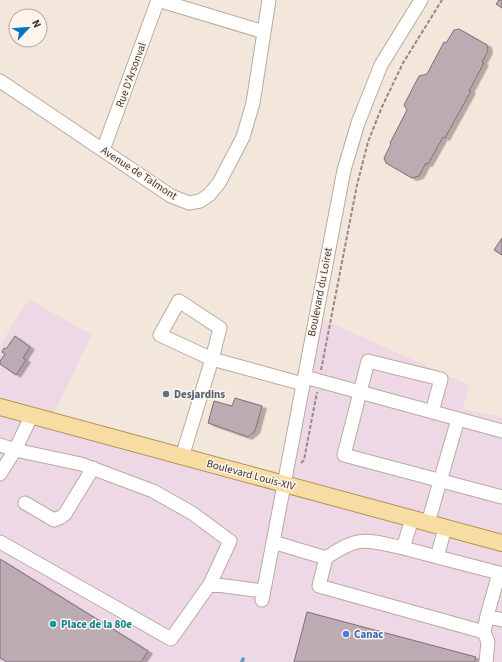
<svg xmlns="http://www.w3.org/2000/svg" width="502" height="662" font-family="'Source Sans 3',sans-serif">
<style>
.commercial{fill:#eed8e6}
.lines{fill:none;stroke-linecap:round;stroke-linejoin:round}
.stream{stroke:#5d9db7;stroke-width:3.5}
.building{fill:#bcabb2;stroke:#7d6e74;filter:url(#shadow)}
.minor-casing{stroke:#b7ab9f;stroke-width:15}
.major-casing{stroke:#b29454;stroke-width:18}
.path{stroke:#938a82;stroke-width:2;stroke-dasharray:4 2;stroke-linecap:butt}
.minor{stroke:#fff;stroke-width:13}
.major{stroke:#f7dda4;stroke-width:16}
.service-dot{fill:#5c6f8a;stroke:#fff4eb;stroke-width:1.5}
.culture-dot{fill:#0f9aa8;stroke:#fff4eb;stroke-width:1.5}
.shop-dot{fill:#3f7fe0;stroke:#fff4eb;stroke-width:1.5}
.labels{text-anchor:middle;dominant-baseline:central;stroke-width:3;stroke-linejoin:round;paint-order:stroke}
.street-label{font-size:11px;fill:#3b3631;stroke:#fff4eb}
.service-label{font-size:11px;font-weight:bold;fill:#4e5e75;stroke:#fff4eb;text-anchor:start}
.culture-label{font-size:11px;font-weight:bold;fill:#0d838f;stroke:#fff4eb;text-anchor:start}
.shop-label{font-size:11px;font-weight:bold;fill:#366cbe;stroke:#fff4eb;text-anchor:start}
</style>
<defs>
<filter id="shadow"><feDropShadow dx="4.5" dy="2.5" stdDeviation="0" flood-color="#0004"/></filter>
</defs>
<rect width="100%" height="100%" fill="#f3e7db"/>
<!-- commercial -->
<path class="commercial" d="M29,299L92,335L56,408L48,420L285,484L315,316L469,385L463,409L502,417V662H0V347L8,332Z"/>
<g class="lines">
<!-- stream -->
<path class="stream" d="M242,662L243,659"/>
</g>
<!-- building -->
<path class="building" d="M499,0H502V8L496,4Z
M459,29L487,45L488,51L482,62L484,63L469,91H471L445,138L443,137L428,164L426,163L419,176L412,178L386,163L384,158L391,144L390,143L407,110L404,105L419,76L427,74L444,42L446,43L454,30Z
M502,238V255L494,250Z
M15,336L30,347L23,358L26,360L16,375L0,364V361L5,354L2,352L4,348L6,349Z
M235,398L262,406L255,431L248,437L208,423L214,401L232,406Z
M0,559L148,651L141,662H7L0,658Z
M307,612L476,657L474,662H294Z"/>
<g class="lines">
<defs>
<path id="minor" d="M158,0L264,32
M0,81L171,196L189,203L200,201L209,195L219,183L243,137L253,103L269,0
M103,150L158,0
M179,301L220,328L212,359L160,335Z
M305,377L502,431
M432,412L441,379L368,361L344,455L502,497
M0,445L15,450L81,464L153,491L192,513L230,541L210,584
M182,457L212,359L303,384
M0,474L15,450L32,415
M25,503L54,520L61,517L65,514L93,468
M412,519L403,548L499,573L487,616L484,632L488,642L486,662
M428,523L458,419
M0,542L171,639L210,584L263,591
M273,542L326,558L319,586L484,632
M437,557L445,528
M326,558C359,535 366,540 403,548
M262,600L344,170L358,123L381,65L421,0
M487,616L502,620"/>
<path id="major" d="M0,407L502,543"/>
</defs>
<!-- minor casing -->
<use href="#minor" class="minor-casing"/>
<!-- major casing -->
<use href="#major" class="major-casing"/>
<!-- path -->
<path class="path" d="M321,370L357,185L368,142L381,109L403,63L442,0
M301,463L304,460L317,392"/>
<!-- minor -->
<use href="#minor" class="minor"/>
<!-- major -->
<use href="#major" class="major"/>
</g>
<!-- markers -->
<circle class="service-dot" cx="166" cy="394" r="4"/>
<circle class="culture-dot" cx="53" cy="624" r="4"/>
<circle class="shop-dot" cx="346" cy="634" r="4"/>
<g class="labels">
<!-- street labels -->
<g class="street-label">
<text transform="translate(131 75) rotate(-70)">Rue D'Arsonval</text>
<text transform="translate(139 173) rotate(33)">Avenue de Talmont</text>
<text transform="translate(320 292) rotate(-79)">Boulevard du Loiret</text>
<text transform="translate(251 475) rotate(15)">Boulevard Louis-XIV</text>
</g>
<!-- service labels -->
<g class="service-label">
<text x="174" y="394">Desjardins</text>
</g>
<!-- culture labels -->
<g class="culture-label">
<text x="61" y="624">Place de la 80e</text>
</g>
<!-- shop labels -->
<g class="shop-label">
<text x="354" y="634">Canac</text>
</g>
</g>
<!-- north arrow -->
<g transform="translate(28 28) rotate(64)"><circle r="19" fill="#fff4eb" stroke="#b1a8a1"/>
<path d="M0-3L7 15L0 10L-7 15Z" fill="#0075bf"/>
<text y="-6" font-size="11" font-weight="bold" text-anchor="middle" fill="#3b3631">N</text>
</g>
</svg>
